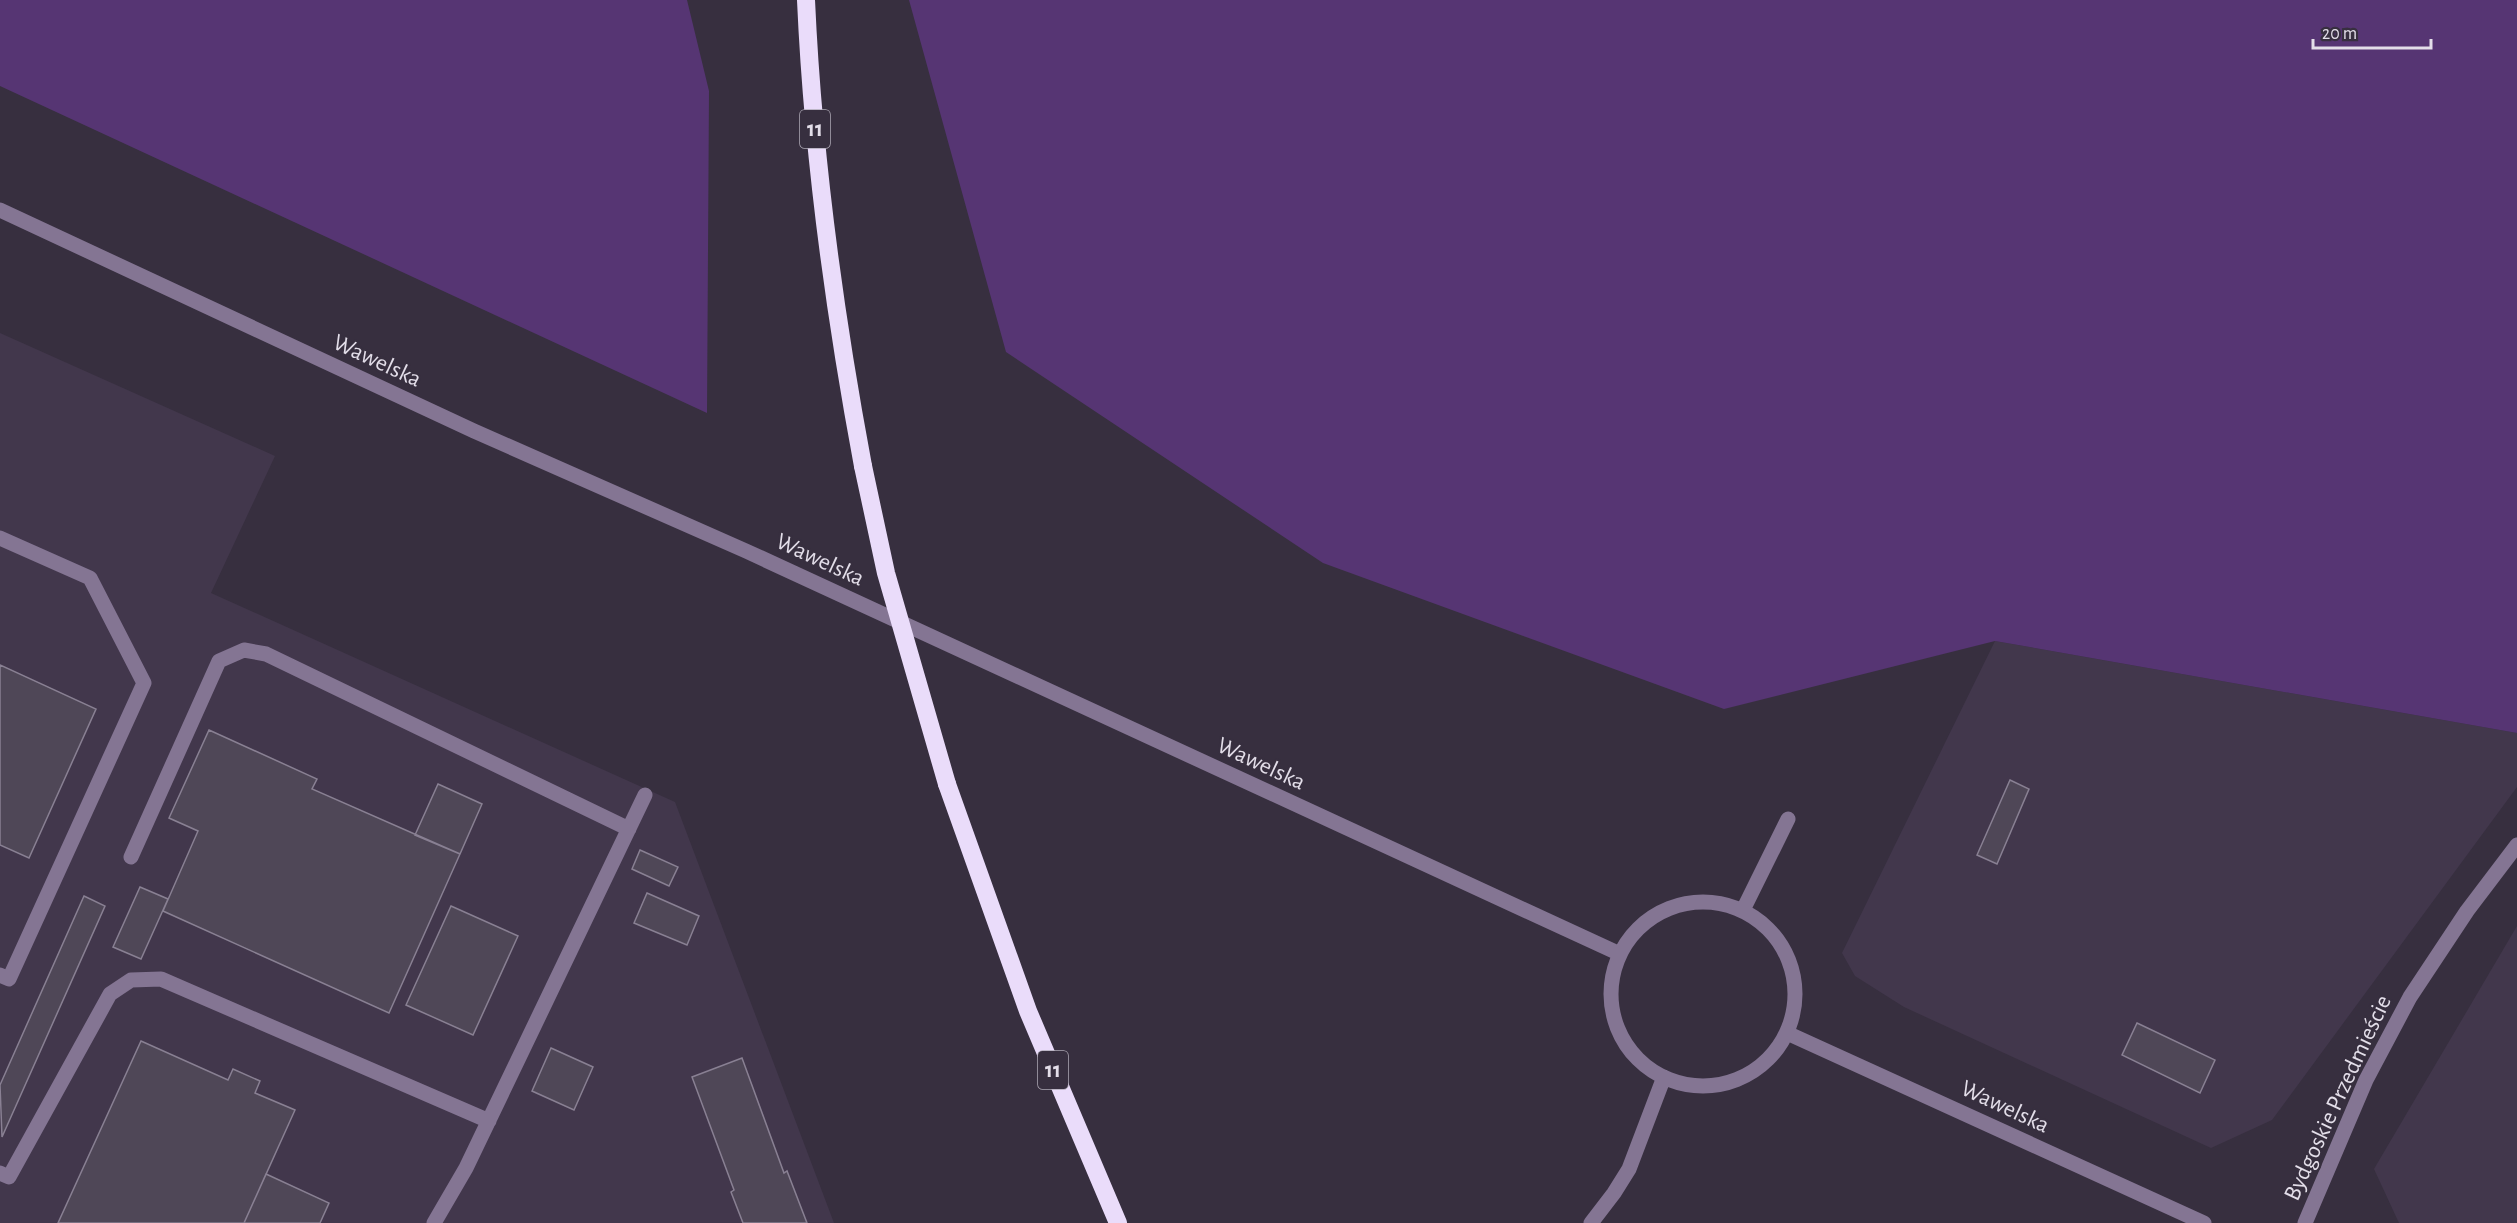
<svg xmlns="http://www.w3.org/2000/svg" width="2517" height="1223" font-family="'Alegreya Sans',sans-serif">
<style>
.built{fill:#42374c}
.green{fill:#563573}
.building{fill:#4f4757;stroke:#898093;stroke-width:1.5}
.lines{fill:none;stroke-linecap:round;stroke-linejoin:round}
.minor{stroke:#847593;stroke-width:15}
.highway{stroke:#eadcfa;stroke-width:18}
.highway-bridge{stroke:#eadcfa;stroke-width:18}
.labels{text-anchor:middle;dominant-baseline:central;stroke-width:4.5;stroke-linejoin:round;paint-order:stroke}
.shield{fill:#372f3f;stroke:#afaab6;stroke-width:1.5}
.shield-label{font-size:22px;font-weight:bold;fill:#e3dee9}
.street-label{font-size:24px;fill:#e3dee9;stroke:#372f3f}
</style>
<rect width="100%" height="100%" fill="#372f3f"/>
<!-- built -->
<path class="built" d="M0,333L275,456L211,593L675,802L834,1223H0Z
M1995,641L2517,733V787L2272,1120L2211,1148L1904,1007L1855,976L1842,953Z
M2517,926V1223H2399L2374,1169Z"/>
<!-- green -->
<path class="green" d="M0,0H687L709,91L707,413L0,86Z
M909,0H2517V733L1995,641L1724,709L1323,563L1006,352Z"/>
<!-- building -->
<path class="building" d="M0,665L96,709L29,858L0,845Z
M209,730L317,779L312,789L460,854L389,1013L163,911L198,831L169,818Z
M2010,780L2029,789L1997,864L1977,855Z
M438,784L482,804L460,854L415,835Z
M640,850L678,867L669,886L632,869Z
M140,887L168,899L141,959L113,947Z
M647,893L699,916L687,945L634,923Z
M84,896L105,906L2,1137L0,1085Z
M451,906L518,936L473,1035L406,1005Z
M2137,1023L2215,1060L2200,1093L2122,1055Z
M141,1041L228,1080L233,1069L260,1081L255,1093L295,1110L244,1223H58Z
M551,1048L593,1067L574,1110L532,1091Z
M742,1058L784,1173L787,1171L807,1223H743L731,1192L734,1190L692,1077Z
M266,1174L329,1203L320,1223H244Z"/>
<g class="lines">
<!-- minor -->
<path class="minor" d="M0,210L474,431L746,551L1620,954
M0,538L90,578L144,683L9,979L0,975
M131,857L219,661L244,650L266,654L629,829
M1611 994a92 92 0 1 1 184 0a92 92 0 1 1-184 0Z
M1743,910L1788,819
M1787,1033L2204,1223
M0,1173L9,1177L110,994L131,980L161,979L489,1121
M434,1223L466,1168L645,795
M1591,1223L1614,1193L1629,1169L1664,1077
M2305,1223L2366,1080L2410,997L2467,911L2517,845"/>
<!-- highway -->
<path class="highway" d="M806,0C813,157 834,311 863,466
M947,784L1028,1011L1118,1223"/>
<!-- highway-bridge -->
<path class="highway-bridge" d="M863,466L886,573L947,784"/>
</g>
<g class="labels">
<!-- shield labels -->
<g class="shield">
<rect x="800" y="110" width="30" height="38" rx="4.5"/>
<rect x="1038" y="1051" width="30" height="38" rx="4.5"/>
</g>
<g class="shield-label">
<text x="815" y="129">11</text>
<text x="1053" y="1070">11</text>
</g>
<!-- street labels -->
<g class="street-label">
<text transform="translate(377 361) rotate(25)">Wawelska</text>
<text transform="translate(820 560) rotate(25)">Wawelska</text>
<text transform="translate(1261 764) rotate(25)">Wawelska</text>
<text transform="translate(2338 1098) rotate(-65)">Bydgoskie Przedmieście</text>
<text transform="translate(2005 1107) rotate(25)">Wawelska</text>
</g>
</g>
<!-- scale -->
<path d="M2313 39v9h118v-9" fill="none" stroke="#e3dee9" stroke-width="3"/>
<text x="2322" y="39" font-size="18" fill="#e3dee9" stroke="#372f3f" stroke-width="4.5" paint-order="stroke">20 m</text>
</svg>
